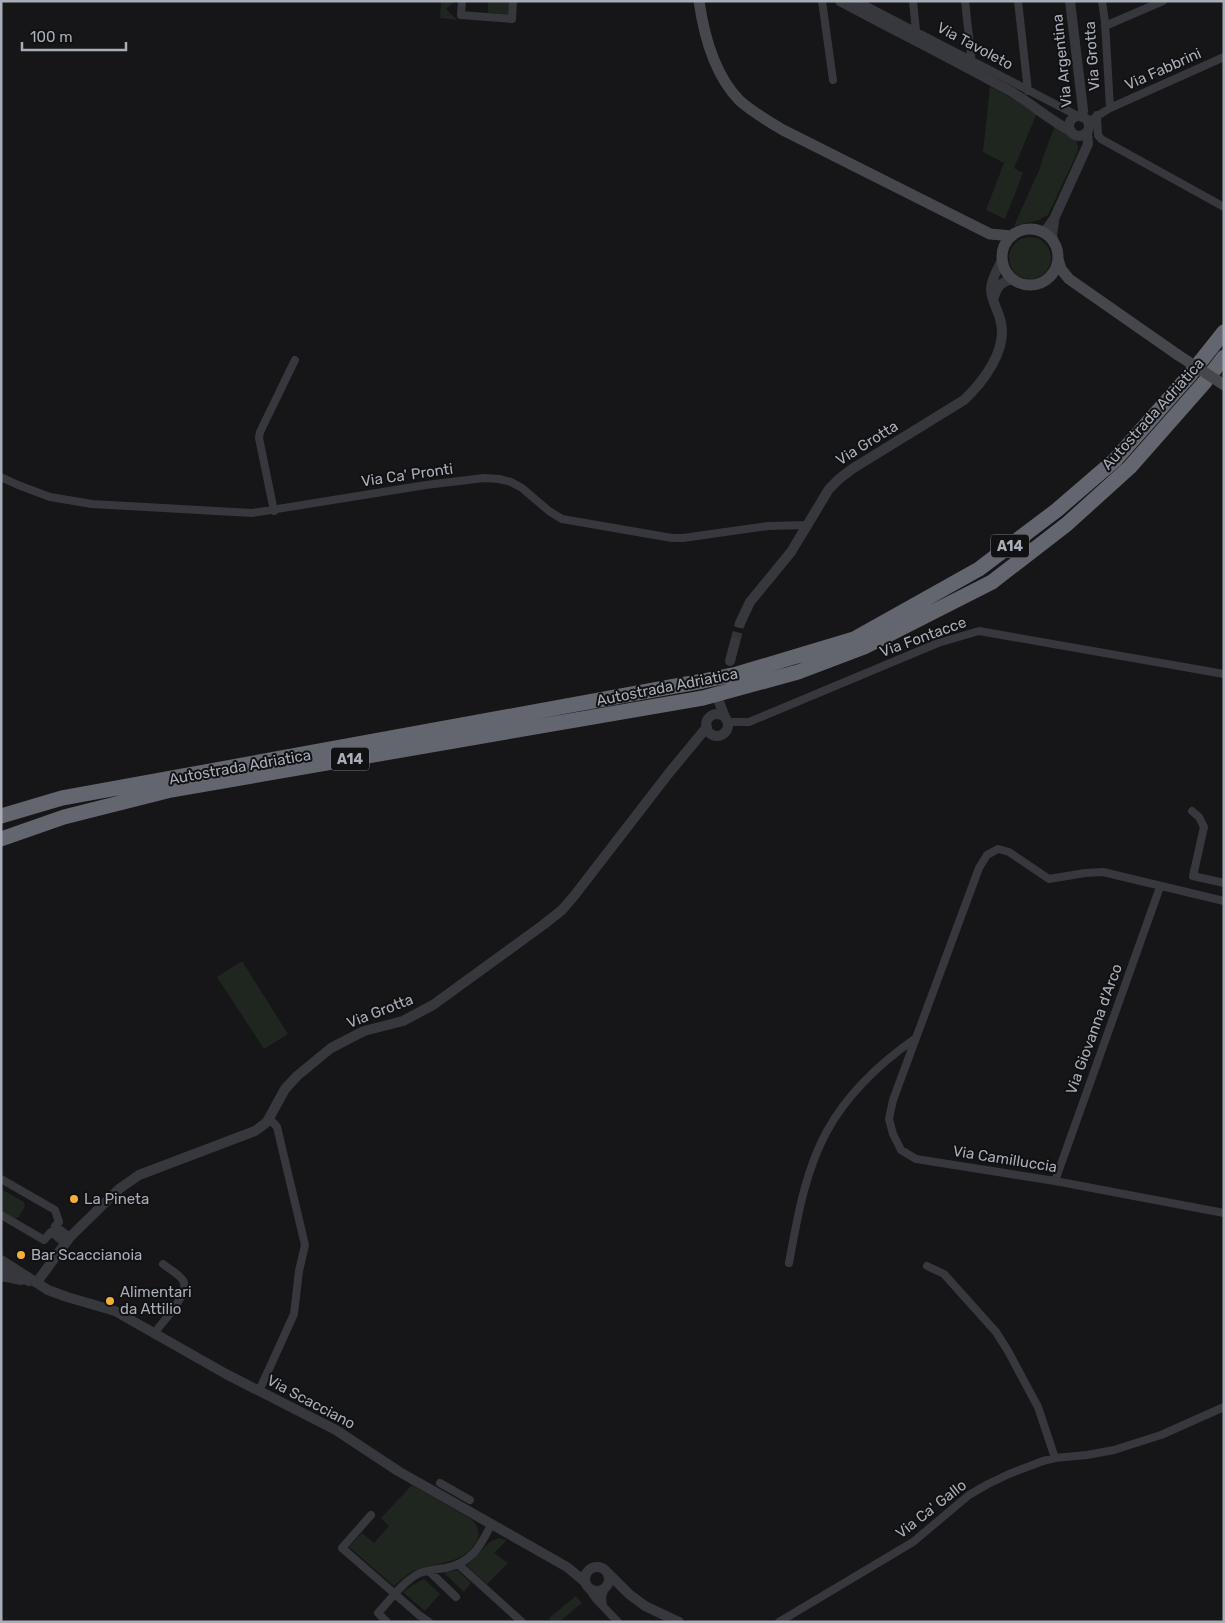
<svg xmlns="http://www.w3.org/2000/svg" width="1225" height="1623" font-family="Rubik,sans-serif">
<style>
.green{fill:#1e261f}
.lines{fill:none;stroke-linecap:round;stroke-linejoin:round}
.tertiary-tunnel{stroke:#333438;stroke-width:10;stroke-dasharray:10 5;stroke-linecap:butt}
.minor{stroke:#37383d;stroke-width:8}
.tertiary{stroke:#37383d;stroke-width:10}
.secondary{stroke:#45474d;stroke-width:11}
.motorway{stroke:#63666e;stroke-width:15}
.secondary-bridge{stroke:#45474d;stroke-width:11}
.poi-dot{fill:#f2b134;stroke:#111113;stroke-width:2}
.labels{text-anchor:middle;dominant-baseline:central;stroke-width:4;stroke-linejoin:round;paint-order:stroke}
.shield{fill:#111113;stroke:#7b7e86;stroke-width:1}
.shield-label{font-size:14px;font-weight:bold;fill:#a8adb8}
.street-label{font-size:15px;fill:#a8adb8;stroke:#111113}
.poi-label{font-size:15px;fill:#a8adb8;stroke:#111113;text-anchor:start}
</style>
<rect width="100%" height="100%" fill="#161618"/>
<!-- green -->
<path class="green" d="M441,1H455L446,9L457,20L440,18Z
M488,1H510L509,15L488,13Z
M990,86L1037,113L1014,168L1023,173L1005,219L986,210L1004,163L983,152Z
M1055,126C1065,132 1080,137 1078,151L1048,215L1039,220L1014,226L1040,168L1043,157Z
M1009 258a21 21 0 1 1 42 0a21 21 0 1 1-42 0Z
M242,961L288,1034L264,1049L217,977Z
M1,1189L24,1202L25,1206L19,1217L14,1219L1,1212Z
M412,1485L471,1519C477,1524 481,1532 477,1540C465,1565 438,1561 416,1570C408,1573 401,1580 394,1586L349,1547L362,1533L374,1543L389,1526L381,1518Z
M500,1538L507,1540L494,1553L508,1563L487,1584L466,1565C479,1557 484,1541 500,1538Z
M457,1570L471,1583L464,1592L444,1573Z
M424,1579L440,1594L425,1611L403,1592L411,1586Z
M576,1596L582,1603L559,1622H552L549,1618Z"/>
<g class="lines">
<!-- tertiary-tunnel -->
<path class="tertiary-tunnel" d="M735,642L740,623"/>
<!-- minor -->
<path class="minor" d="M462,1L461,15L512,19L513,1
M822,1L833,80
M857,1L1078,116
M913,1L916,31
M965,1L972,64
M1018,1L1028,91
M1102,1L1105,22L1110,108
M1105,26L1163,1
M1097,115L1098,135L1101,139L1224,207
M1088,122L1110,108L1224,57
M1,477L18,485L50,497L92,504L252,513L426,485L484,478L499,479L511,482L522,488L549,511L562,519L672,538H683L768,526L808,525
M274,511L259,438L260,432L295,360
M728,722H749L938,643L979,631L1224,674
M1192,811L1199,817L1204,827L1193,876L1224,883
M1224,901L1103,872L1085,873L1049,879L1009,852L998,849L987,855L979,868L893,1100L889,1119L893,1134L901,1150L916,1159L1055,1181L1224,1213
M1,1179L55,1210L59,1222L55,1226L70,1237
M1055,1181L1160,887
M1,1215L44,1240L51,1232L65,1243
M789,1263C797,1219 805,1171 827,1131C848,1093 880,1063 916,1038
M927,1266L944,1274L996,1332L1008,1351L1038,1407L1055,1458
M1,1269L29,1282
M1,1277L21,1281
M154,1333C162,1323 193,1291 182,1279C177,1273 169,1269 163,1264
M259,1391L294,1314L299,1271L305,1245L277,1127L269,1118
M440,1483L470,1500
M371,1515L342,1548L419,1615L429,1622
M459,1565L522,1622
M429,1571L456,1597
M589,1589L596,1599L618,1622
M603,1605L602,1598L604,1590
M387,1622L378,1613C390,1600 403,1581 420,1573C428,1570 437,1569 446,1568C472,1562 480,1547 491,1525
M779,1622L913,1542L969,1495L988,1484L1009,1474L1043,1461L1055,1458L1087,1455L1114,1450L1161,1435L1224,1407"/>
<!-- tertiary -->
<path class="tertiary" d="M840,1C896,31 954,60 1010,91C1031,103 1049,120 1071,131
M1070,1L1083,110L1082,117
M1069 126a10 10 0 1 1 20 0a10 10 0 1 1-20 0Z
M1054,222L1052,235L1054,243
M1042,232L1046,230L1054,219L1088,144L1087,132
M994,297C997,285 1002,282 1013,279
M740,623L750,602L791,552L829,489L839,479L852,469L964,400C983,382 1007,351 1001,323C999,311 991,301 991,289C991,279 998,269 1002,260
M730,661L735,642
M719,702L725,717
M706 725a11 11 0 1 1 22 0a11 11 0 1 1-22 0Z
M1,1260L48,1290L67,1297L115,1311L226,1374L336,1430L398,1471L567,1567L585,1582
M37,1282L70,1237L119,1189L139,1175L255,1131L267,1122L285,1089L297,1076L331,1048L364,1031L403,1021L433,1005L543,925L562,910L574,896L669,773L707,727
M585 1579a12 12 0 1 1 24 0a12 12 0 1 1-24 0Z
M608,1573L629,1594L645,1606L679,1622"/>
<!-- secondary -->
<path class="secondary" d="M699,1C704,36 714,74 739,100C752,112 768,121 783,130L990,234L1012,236
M1002 257a28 28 0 1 1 56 0a28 28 0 1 1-56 0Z
M1058,259L1061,269L1069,279L1178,355"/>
<!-- motorway -->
<path class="motorway" d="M1,816L62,798L703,681L737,674L854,639L979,569L1057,510L1115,460L1189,376L1224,332
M1,839L64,817L171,790L703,698L798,672L864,647L992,582L1067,524L1130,467L1204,383L1224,357"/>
<!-- secondary-bridge -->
<path class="secondary-bridge" d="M1178,355L1224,385"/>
</g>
<!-- markers -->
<g class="poi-dot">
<circle cx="74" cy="1199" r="5"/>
<circle cx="21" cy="1255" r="5"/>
<circle cx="110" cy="1301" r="5"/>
</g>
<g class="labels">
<!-- shield labels -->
<g class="shield">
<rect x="991" y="534.5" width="38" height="23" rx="4"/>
<rect x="331" y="747.5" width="38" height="23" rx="4"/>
</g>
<g class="shield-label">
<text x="1010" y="546">A14</text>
<text x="350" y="759">A14</text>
</g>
<!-- street labels -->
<g class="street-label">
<text transform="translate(975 46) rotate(28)">Via Tavoleto</text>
<text transform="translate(1092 56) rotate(-94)">Via Grotta</text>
<text transform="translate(1062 61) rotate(-96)">Via Argentina</text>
<text transform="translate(1163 69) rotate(-24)">Via Fabbrini</text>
<text transform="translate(1153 414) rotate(-48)">Autostrada Adriatica</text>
<text transform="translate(867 443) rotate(-32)">Via Grotta</text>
<text transform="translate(407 475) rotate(-8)">Via Ca' Pronti</text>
<text transform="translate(923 637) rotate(-20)">Via Fontacce</text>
<text transform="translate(667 687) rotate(-11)">Autostrada Adriatica</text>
<text transform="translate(240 767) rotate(-10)">Autostrada Adriatica</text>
<text transform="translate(380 1011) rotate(-21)">Via Grotta</text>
<text transform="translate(1094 1029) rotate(-70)">Via Giovanna d'Arco</text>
<text transform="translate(1005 1159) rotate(9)">Via Camilluccia</text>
<text transform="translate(311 1402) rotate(28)">Via Scacciano</text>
<text transform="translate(931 1509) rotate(-38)">Via Ca' Gallo</text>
</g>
<!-- poi labels -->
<g class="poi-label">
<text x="84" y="1199">La Pineta</text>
<text x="31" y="1255">Bar Scaccianoia</text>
<text x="120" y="1292">Alimentari<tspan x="120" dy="17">da Attilio</tspan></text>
</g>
</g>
<!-- border -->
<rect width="1225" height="1623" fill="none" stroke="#a8adb8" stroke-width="5"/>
<!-- scale -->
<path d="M22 42v8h104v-8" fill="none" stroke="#a8adb8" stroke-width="2.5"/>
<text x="30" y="42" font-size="15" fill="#a8adb8" stroke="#111113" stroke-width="4" paint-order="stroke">100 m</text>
</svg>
